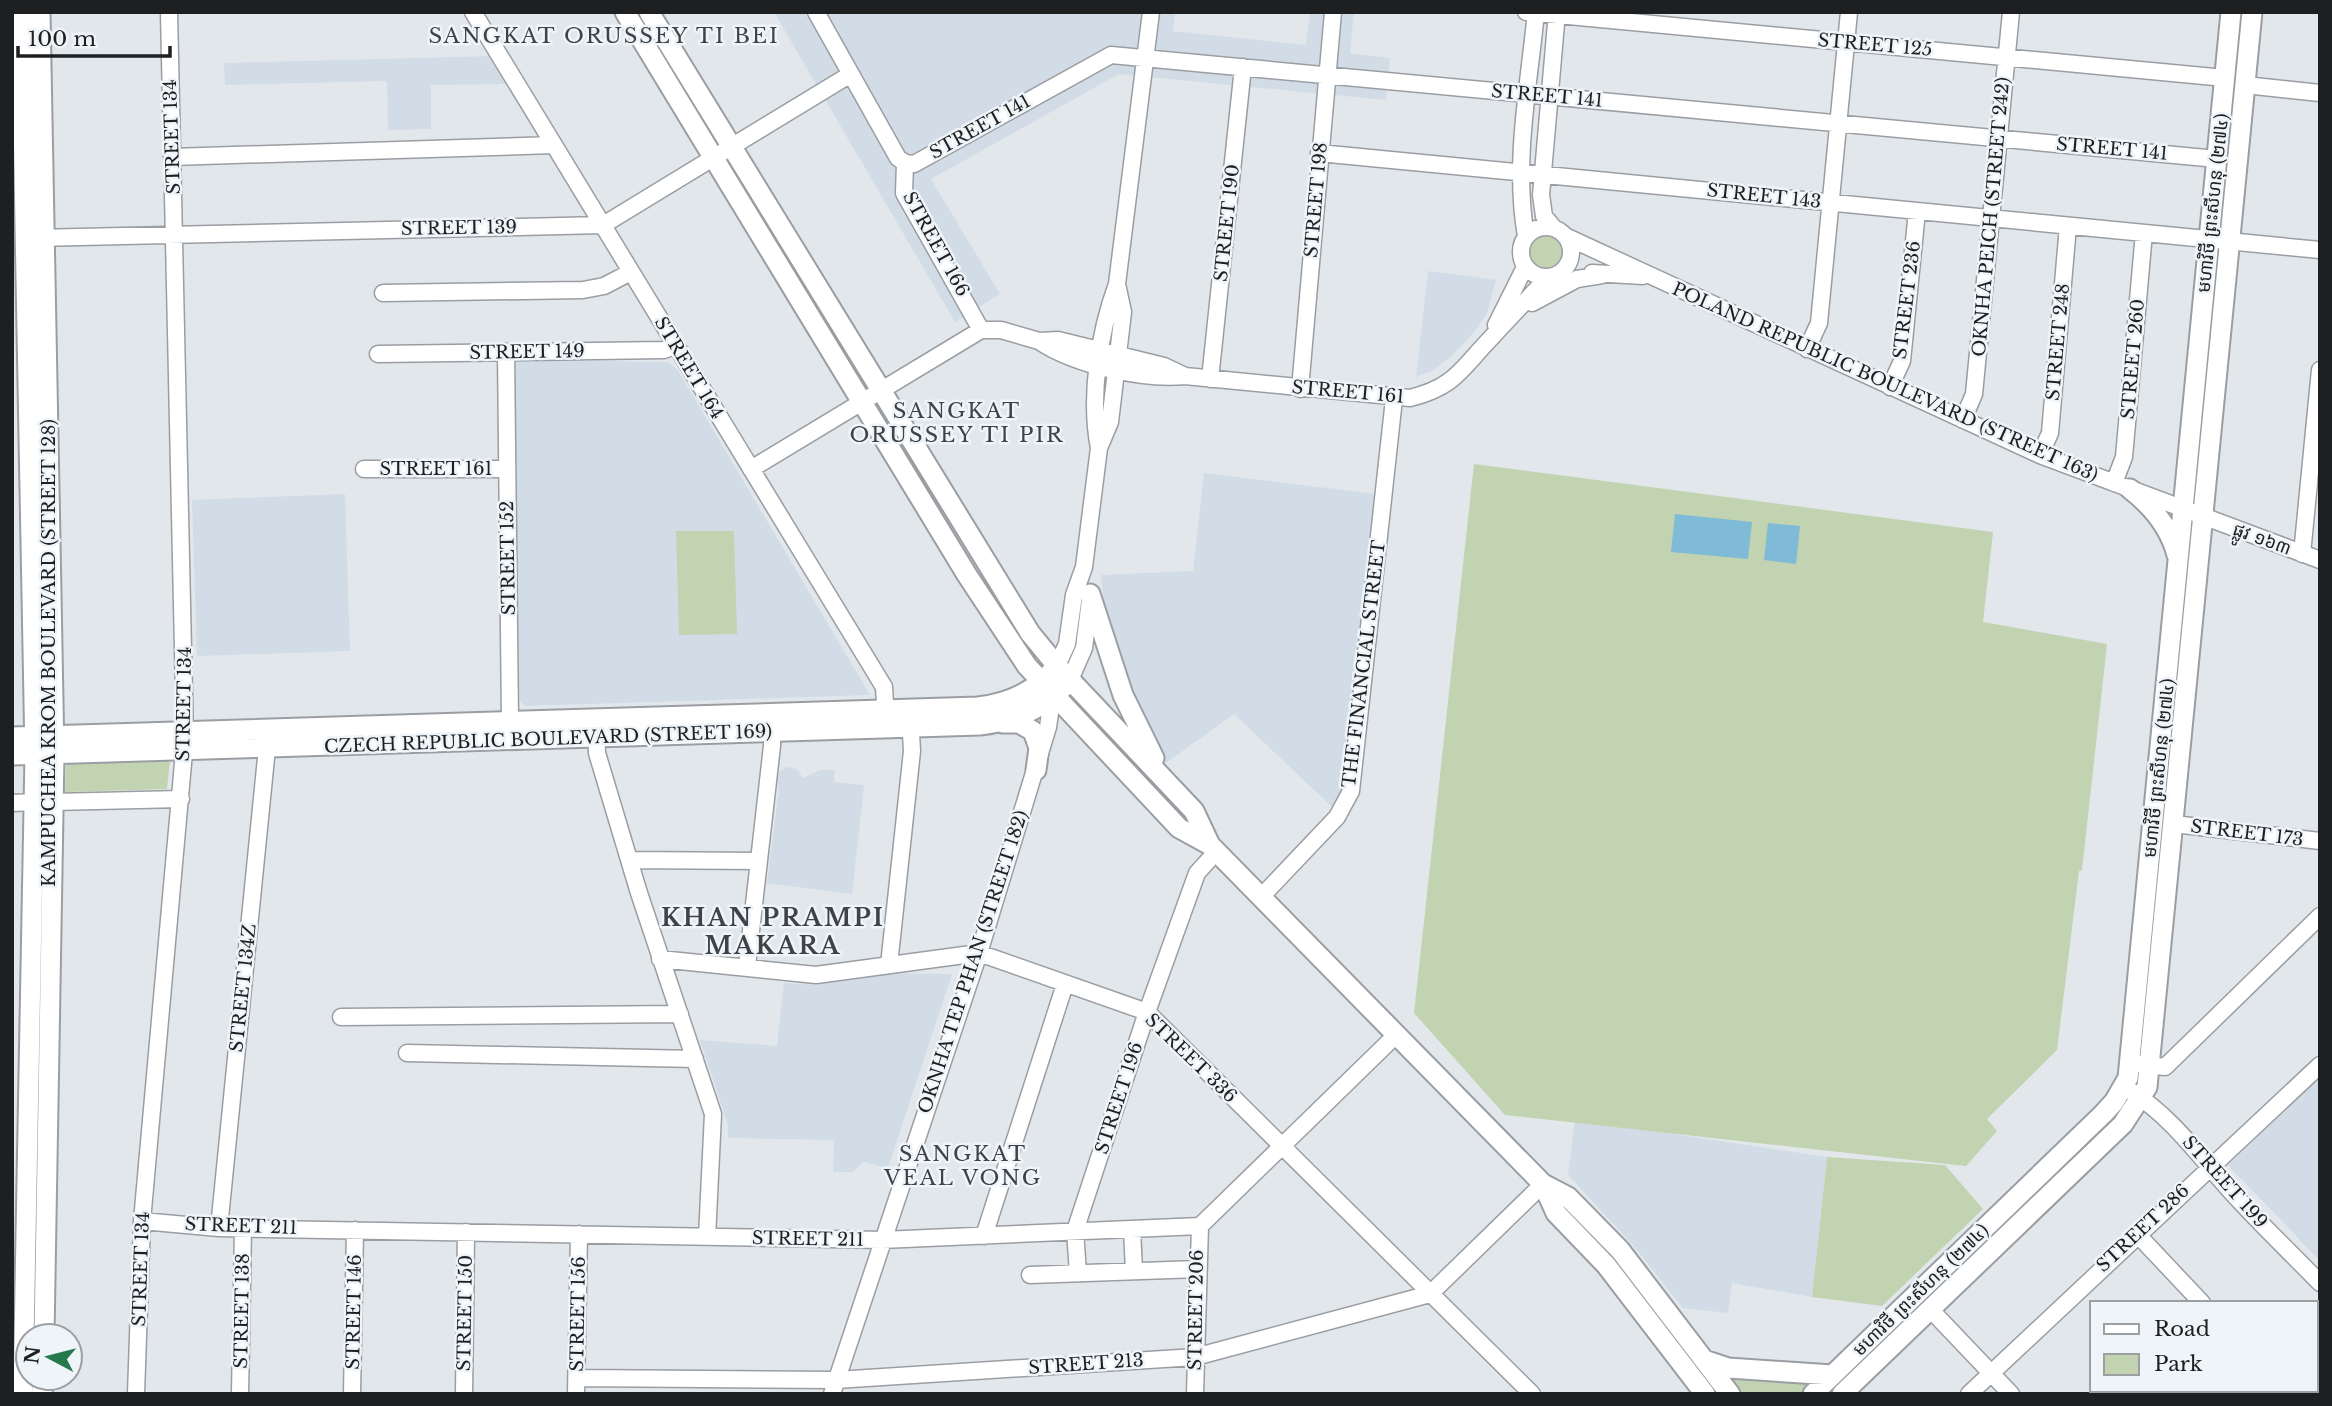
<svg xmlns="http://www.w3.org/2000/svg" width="2332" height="1406" font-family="'Libre Baskerville','Noto Sans Khmer',serif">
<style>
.built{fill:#d2dce7}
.green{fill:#c1d3b1}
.water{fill:#7fbad7}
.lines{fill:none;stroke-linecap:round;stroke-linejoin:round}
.minor-casing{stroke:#9a9ea3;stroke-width:19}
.major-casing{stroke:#9a9ea3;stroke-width:23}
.minor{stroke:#fff;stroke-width:16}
.major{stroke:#fff;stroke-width:19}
.labels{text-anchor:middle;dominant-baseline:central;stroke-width:5;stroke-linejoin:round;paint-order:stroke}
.street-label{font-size:18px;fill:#1d1f20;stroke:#eff4f9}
.quarter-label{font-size:21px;letter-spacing:2px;fill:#3f4347;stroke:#eff4f9}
.district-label{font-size:24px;font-weight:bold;letter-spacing:2px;fill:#3f4347;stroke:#eff4f9}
</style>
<rect width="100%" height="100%" fill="#e2e7ec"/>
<!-- built -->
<path class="built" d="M774,12H1175L1173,31L1306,45L1310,12H1354L1350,53L1390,58L1386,100L1119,74L931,179L1000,294L955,322Z
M495,56L513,84L431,85V129L388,130L387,81L225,85L224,63Z
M1428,271L1496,280L1487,313L1475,331L1453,355L1432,371L1416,377Z
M515,360L668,362L677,369L870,695L525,706L519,700Z
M1204,473L1376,494L1344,787L1332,807L1234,714L1166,763L1140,720L1106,625L1101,575L1193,571Z
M345,494L350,651L197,656L192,500Z
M788,767L797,769L803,778L820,770H835L834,782L864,785L852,894L767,883L779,788L777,779L781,770Z
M884,973L952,974L888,1168L864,1162L853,1172H833L834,1140L728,1138V1125L700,1040L777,1046L784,983L816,985Z
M2320,1077V1261L2228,1165Z
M1575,1119L1827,1157L1812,1297L1732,1283L1728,1313L1683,1308L1632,1244L1568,1175Z"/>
<!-- green -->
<path class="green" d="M1524 254a20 20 0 1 1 40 0a20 20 0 1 1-40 0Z
M1474,464L1993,532L1983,622L2107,644L2082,870L2079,871L2057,1050L1987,1119L1997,1131L1966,1166L1505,1115L1414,1013Z
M676,531H734L737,634L679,635Z
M170,759L167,789L65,792L66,763Z
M1827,1157L1945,1165L1983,1209L1882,1306L1812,1297Z
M1736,1376L1801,1381L1807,1385L1804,1394H1739L1731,1379Z"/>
<!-- water -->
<path class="water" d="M1675,514L1752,522L1748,559L1671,552Z
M1768,523L1800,526L1796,564L1764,560Z"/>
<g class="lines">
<defs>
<path id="minor" d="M473,12L884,687L886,721
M816,12L898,158L905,163
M1526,12L2225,78
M2245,85L2320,93
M1319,153L2320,250
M172,157L554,145
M905,163L914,164L1111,55L2217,159
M905,163L904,193L981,330
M1521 252a25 25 0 1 1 50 0a25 25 0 1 1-50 0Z
M1553,227L1544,216L1541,195L1557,12
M1526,236C1513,163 1529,85 1536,12
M1567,237L2040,455L2320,560
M35,238L603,225L851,74
M1592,273L1643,276
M383,293L583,290L604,286L631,272
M1532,303L1577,279L1602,275
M1496,325L1525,267
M1039,341C1075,365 1142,380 1185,376L1410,398C1455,387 1461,369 1491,338C1509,318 1529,298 1547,278
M1807,349L1819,323L1849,12
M506,352L510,722
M378,354L664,350L676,345
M1210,379L1243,67
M1890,387L1902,361L1917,211
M1300,389L1333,12
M1963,420L1974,394L2011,12
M1099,448C1089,397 1099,333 1117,284L1151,12
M2040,455L2050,433L2068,226
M364,469H507
M751,469L981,330H1001L1039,341L1058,340L1164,366L1183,375
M2114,483L2124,457L2144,233
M2302,554L2320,370
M1070,680L1084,648L1090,600
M596,725L597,753L639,893L713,1114L707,1237
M53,802L181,799
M12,803L35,802
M2174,824L2320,841
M630,860L759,861
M1261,897L1337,817L1351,791L1394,399
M660,959L816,975L979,953L1147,1012L1532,1394
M889,965L912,751L910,717
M747,966L772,746V720
M341,1017L680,1014
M407,1053L695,1059
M2139,1064L2165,1067L2320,916
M2132,1092C2171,1117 2196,1152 2226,1186C2256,1220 2289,1251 2320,1283
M142,1221L219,1228L882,1240L1200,1226L1396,1035
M219,1228L267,748
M1132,1229L1134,1271
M2137,1234L2202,1303
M984,1236L1065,984
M1078,1273L1075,1231L1147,1012L1197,873L1216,852
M1030,1275L1198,1269
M1930,1309L2011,1394
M577,1378L836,1380L1195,1357L1430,1294L1543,1184
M2284,1390L2288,1394
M136,1394L142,1221L185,741L169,12
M240,1394L243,1228
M352,1394L355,1230
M464,1394L466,1232
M576,1394L579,1234
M832,1394L979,953L1048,727L1057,666L1067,644L1074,595L1084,567L1099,448L1110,422L1123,312L1117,284
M1195,1394L1200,1226
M1969,1394L2320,1065
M2112,1394L2116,1390
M2257,1394L2261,1390"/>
<path id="major" d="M21,12L35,755L23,1394
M40,12L54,754L44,1336
M625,12L967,575L1027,666L1179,828L1210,845L1543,1184L1568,1197L1620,1250L1730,1394
M649,12L1030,633L1057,666L1194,811L1210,845
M2130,489C2152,506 2170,528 2177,555
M1090,594L1123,695L1154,758
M1003,723H1019L1033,731L1039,748L1036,770
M12,737L978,707C1011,703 1035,691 1057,666
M12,755L980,725C1016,721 1047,707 1070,680
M1543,1184L1556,1213L1606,1265L1705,1394
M1704,1360L1728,1368L1832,1375
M42,1394L43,1378
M1813,1394L2103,1114L2114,1102L2128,1078L2231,12
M1842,1394L2123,1124L2147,1087L2252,12"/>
</defs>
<!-- minor casing -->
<use href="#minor" class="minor-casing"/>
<!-- major casing -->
<use href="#major" class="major-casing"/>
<!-- minor -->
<use href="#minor" class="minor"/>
<!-- major -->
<use href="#major" class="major"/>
</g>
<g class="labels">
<!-- street labels -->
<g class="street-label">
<text transform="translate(1875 45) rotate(5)">STREET 125</text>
<text transform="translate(1547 96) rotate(5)">STREET 141</text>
<text transform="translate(980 127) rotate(-29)">STREET 141</text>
<text transform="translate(172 137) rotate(-92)">STREET 134</text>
<text transform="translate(2112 149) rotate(5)">STREET 141</text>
<text transform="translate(1764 196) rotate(6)">STREET 143</text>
<text transform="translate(1316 200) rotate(-85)">STREET 198</text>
<text transform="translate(2213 203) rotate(-84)">មហាវិថី ព្រះសីហនុ (២៧៤)</text>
<text transform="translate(1991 217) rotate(-85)">OKNHA PEICH (STREET 242)</text>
<text transform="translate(1227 223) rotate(-84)">STREET 190</text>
<text transform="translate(459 228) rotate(-1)">STREET 139</text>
<text transform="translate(936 244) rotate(61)">STREET 166</text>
<text transform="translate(1907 300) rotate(-83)">STREET 236</text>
<text transform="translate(2058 342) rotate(-85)">STREET 248</text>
<text transform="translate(527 352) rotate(-1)">STREET 149</text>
<text transform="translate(2133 359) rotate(-85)">STREET 260</text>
<text transform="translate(689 368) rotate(59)">STREET 164</text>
<text transform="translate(1885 382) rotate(24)">POLAND REPUBLIC BOULEVARD (STREET 163)</text>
<text transform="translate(1348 392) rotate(5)">STREET 161</text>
<text x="436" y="469">STREET 161</text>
<text transform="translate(2262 539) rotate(20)">ផ្លូវ ១៦៣</text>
<text transform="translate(508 558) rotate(-91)">STREET 152</text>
<text transform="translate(49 653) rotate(-90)">KAMPUCHEA KROM BOULEVARD (STREET 128)</text>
<text transform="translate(1364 664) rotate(-83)">THE FINANCIAL STREET</text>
<text transform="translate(184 704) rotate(-89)">STREET 134</text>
<text transform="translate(548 739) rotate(-2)">CZECH REPUBLIC BOULEVARD (STREET 169)</text>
<text transform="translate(2159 768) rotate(-84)">មហាវិថី ព្រះសីហនុ (២៧៤)</text>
<text transform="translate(2247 833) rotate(7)">STREET 173</text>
<text transform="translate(973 962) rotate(-72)">OKNHA TEP PHAN (STREET 182)</text>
<text transform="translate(243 988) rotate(-84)">STREET 134Z</text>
<text transform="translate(1191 1058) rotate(44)">STREET 336</text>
<text transform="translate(1119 1098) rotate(-72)">STREET 196</text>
<text transform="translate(2225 1182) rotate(48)">STREET 199</text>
<text transform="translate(241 1226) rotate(2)">STREET 211</text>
<text transform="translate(2143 1228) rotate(-43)">STREET 286</text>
<text transform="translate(808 1239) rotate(1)">STREET 211</text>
<text transform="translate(141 1269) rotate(-88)">STREET 134</text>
<text transform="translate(1921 1290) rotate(-44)">មហាវិថី ព្រះសីហនុ (២៧៤)</text>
<text transform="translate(1196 1310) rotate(-89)">STREET 206</text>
<text transform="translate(242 1311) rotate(-89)">STREET 138</text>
<text transform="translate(354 1312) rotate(-89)">STREET 146</text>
<text transform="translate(465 1313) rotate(-89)">STREET 150</text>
<text transform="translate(578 1314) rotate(-89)">STREET 156</text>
<text transform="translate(1086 1364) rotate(-4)">STREET 213</text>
</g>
<!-- quarter labels -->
<g class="quarter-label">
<text x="604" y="36">SANGKAT ORUSSEY TI BEI</text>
<text x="957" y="411">SANGKAT<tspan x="957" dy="24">ORUSSEY TI PIR</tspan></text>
<text x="963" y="1154">SANGKAT<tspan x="963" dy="24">VEAL VONG</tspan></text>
</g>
<!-- district labels -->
<g class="district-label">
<text x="773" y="917">KHAN PRAMPI<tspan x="773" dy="28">MAKARA</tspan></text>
</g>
</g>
<!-- border -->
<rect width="2332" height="1406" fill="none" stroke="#1d1f20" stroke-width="28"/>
<!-- legend -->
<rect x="2090" y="1301" width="228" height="91" fill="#eff4f9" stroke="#9b9fa2" stroke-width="2"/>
<rect x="2104" y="1324" width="35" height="10" fill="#ffffff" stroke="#9b9fa2" stroke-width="2"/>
<text x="2154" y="1336" font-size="21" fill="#1d1f20">Road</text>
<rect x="2104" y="1354" width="35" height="21" fill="#c1d3b1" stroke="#9b9fa2" stroke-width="2"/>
<text x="2154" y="1371" font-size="21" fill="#1d1f20">Park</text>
<!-- north arrow -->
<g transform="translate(49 1357) rotate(277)"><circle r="33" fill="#eff4f9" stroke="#9b9fa2" stroke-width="2"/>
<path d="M0-5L12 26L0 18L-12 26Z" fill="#247a4d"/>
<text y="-10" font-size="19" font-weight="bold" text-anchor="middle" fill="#1d1f20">N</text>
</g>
<!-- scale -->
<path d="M18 46v10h152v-10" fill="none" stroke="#1d1f20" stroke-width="3.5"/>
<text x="28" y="46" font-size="21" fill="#1d1f20" stroke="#eff4f9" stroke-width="5" paint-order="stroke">100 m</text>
</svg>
